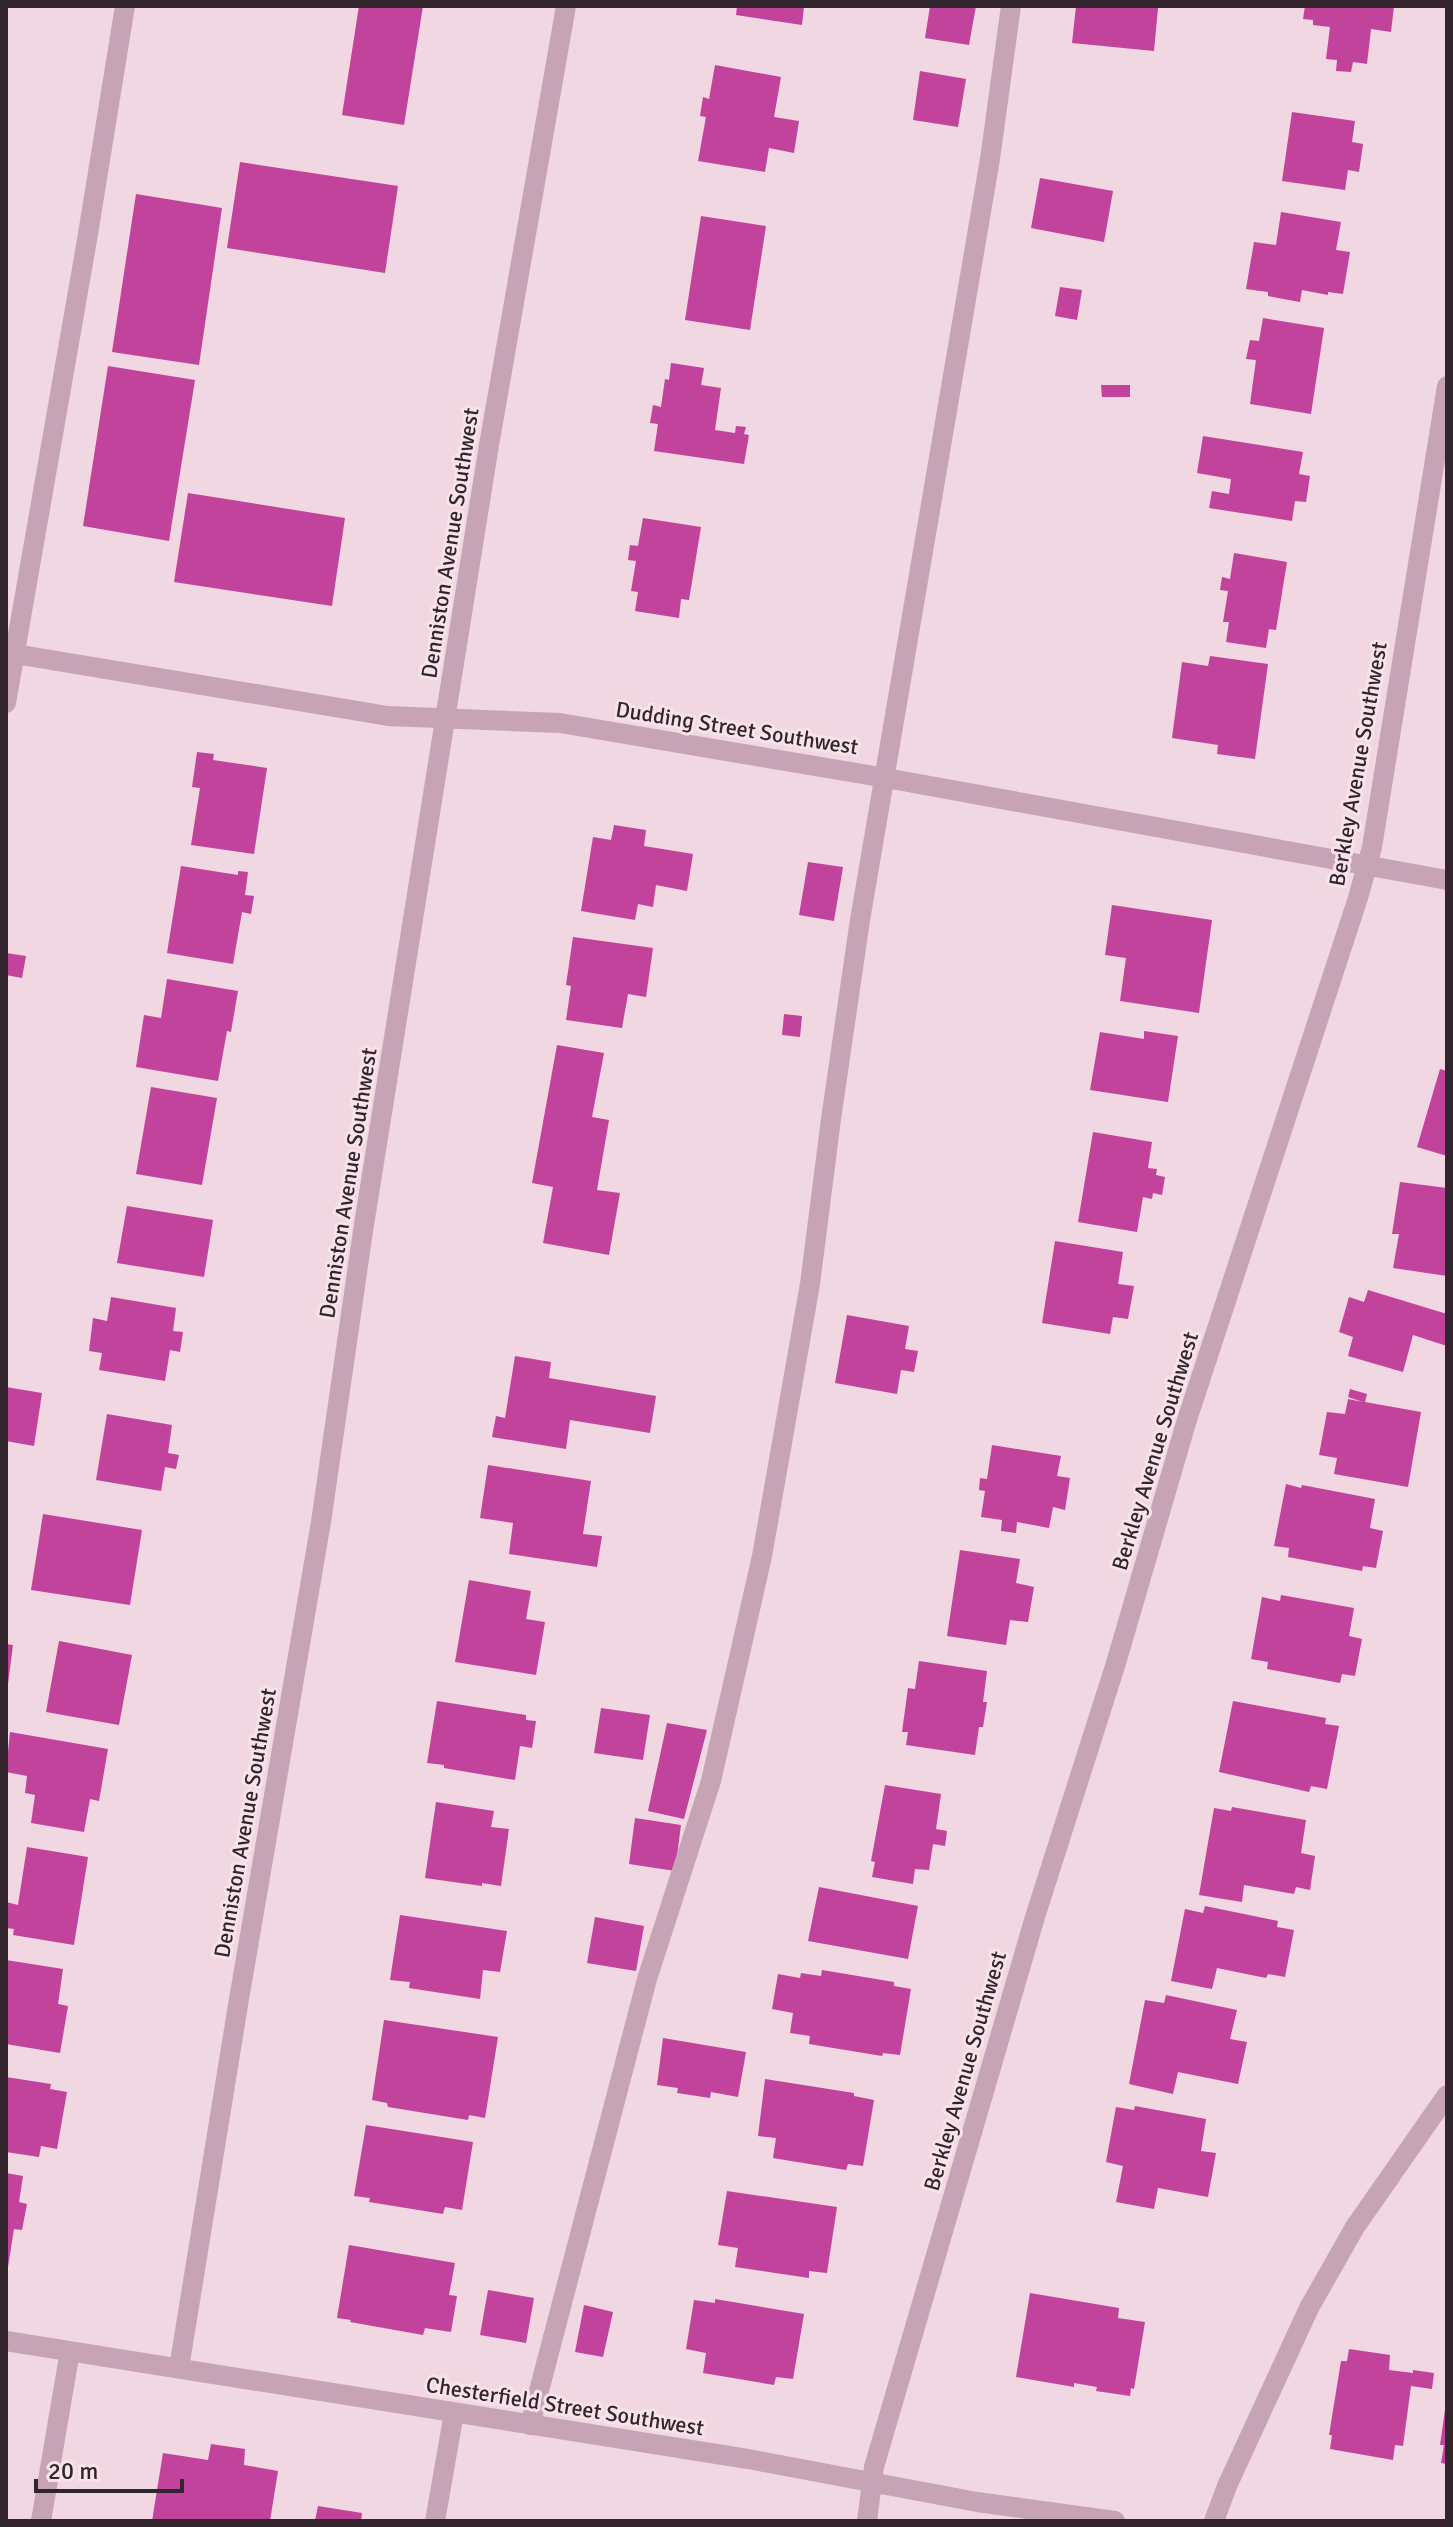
<svg xmlns="http://www.w3.org/2000/svg" width="1453" height="2527" font-family="Signika,sans-serif">
<style>
.building{fill:#c2439b}
.lines{fill:none;stroke-linecap:round;stroke-linejoin:round}
.service{stroke:#c7a4b5;stroke-width:20}
.minor{stroke:#c7a4b5;stroke-width:20}
.labels{text-anchor:middle;dominant-baseline:central;stroke-width:6;stroke-linejoin:round;paint-order:stroke}
.street-label{font-size:22px;fill:#32252d;stroke:#f8e3eb}
</style>
<rect width="100%" height="100%" fill="#f0d7e1"/>
<!-- building -->
<path class="building" d="M359,6H423L404,125L342,115Z
M737,6H804L802,25L736,15Z
M930,6H976L969,45L925,38Z
M1076,6L1158,8L1154,51L1072,43Z
M1305,6H1394L1391,32L1371,29L1367,64L1353,62L1351,72L1336,71L1337,60L1326,59L1330,27L1313,25V20L1303,19Z
M715,65L781,77L774,117L799,121L794,153L769,148L765,172L698,161L706,117L700,116L703,97L709,99Z
M920,71L966,79L958,127L913,120Z
M1292,112L1355,121L1352,142L1363,144L1359,172L1348,170L1345,190L1282,181Z
M240,162L398,186L385,273L227,248Z
M1040,178L1113,191L1104,242L1031,228Z
M136,194L222,208L199,365L112,352Z
M1281,212L1341,222L1336,250L1350,252L1343,294L1328,292V295L1302,290L1300,302L1268,296V292L1246,289L1254,242L1276,245Z
M701,216L766,226L750,330L685,320Z
M1060,287L1082,290L1077,320L1055,316Z
M1263,318L1324,328L1311,414L1250,404L1256,360L1246,359L1250,340L1259,341Z
M671,363L704,368L701,385L721,388L715,430L735,433L736,426L746,427L744,434L749,435L744,464L654,451L658,424L650,423L653,405L661,407L665,379L669,380Z
M108,366L195,380L169,541L83,526Z
M1101,385H1130V397H1102Z
M1203,436L1303,452L1299,474L1310,476L1306,502L1295,501L1292,521L1209,508L1212,491L1229,494L1231,479L1197,473Z
M188,493L345,518L332,606L174,582Z
M643,518L701,527L689,600L681,599L679,618L635,611L638,592L631,591L636,561L628,560L630,545L638,546Z
M1234,553L1287,562L1276,630L1269,629L1266,648L1226,642L1229,622H1223L1228,591L1220,590L1222,577L1230,579Z
M1210,656L1268,664L1255,759L1217,754L1218,745L1172,738L1182,662L1208,666Z
M197,752L214,754L213,760L267,768L254,854L191,845L200,788L192,787Z
M614,825L646,830L644,846L693,854L687,891L656,885L653,907L638,904L635,920L581,911L593,837L611,840Z
M808,862L843,867L834,921L799,915Z
M181,866L238,875V871L248,872L245,895L254,896L251,914L242,912L233,964L167,953Z
M1112,905L1212,920L1199,1013L1120,1001L1126,958L1105,955Z
M573,937L653,948L646,997L628,994L622,1028L566,1020L571,986L566,985Z
M6,953L26,956L22,978L6,975Z
M167,979L238,991L231,1032L227,1031L218,1081L136,1067L144,1015L161,1018Z
M784,1014L802,1016L800,1037L782,1035Z
M1144,1031L1178,1036L1168,1102L1090,1090L1100,1032L1144,1039Z
M557,1045L604,1053L592,1117L609,1120L597,1190L620,1193L609,1255L543,1243L553,1187L532,1183Z
M1440,1069L1447,1071V1156L1417,1147Z
M151,1087L217,1098L202,1185L136,1174Z
M1093,1132L1152,1142L1148,1168L1157,1169L1156,1175L1165,1177L1162,1195L1153,1193L1152,1199L1143,1197L1137,1232L1078,1222Z
M1400,1182L1447,1188V1276L1393,1268L1399,1234H1392Z
M127,1206L213,1220L204,1277L117,1263Z
M1055,1241L1123,1252L1118,1284L1134,1286L1128,1319L1113,1317L1110,1334L1042,1323Z
M1368,1290L1447,1314V1346L1413,1335L1403,1372L1348,1356L1353,1337L1339,1332L1349,1297L1364,1302Z
M111,1297L176,1308L173,1331L183,1332L180,1352L170,1350L165,1381L99,1370L102,1353L89,1351L93,1318L107,1321Z
M847,1315L909,1326L905,1349L918,1351L914,1372L901,1370L897,1394L835,1383Z
M515,1356L551,1362L549,1378L656,1396L650,1433L570,1420L566,1449L492,1437L496,1416L505,1418Z
M6,1387L42,1393L34,1446L6,1441Z
M1350,1389L1367,1394L1365,1402L1421,1412L1408,1487L1334,1474L1337,1458L1319,1455L1327,1412L1345,1414L1348,1399L1363,1402L1348,1397Z
M107,1414L172,1425L168,1453L179,1455L176,1469L165,1467L161,1491L96,1480Z
M992,1445L1061,1456L1057,1476L1070,1478L1065,1510L1053,1507L1049,1528L1017,1522L1016,1533L1001,1531L1002,1520L981,1517L985,1491L979,1490L980,1478L987,1479Z
M488,1465L591,1481L583,1534L602,1536L597,1567L509,1554L513,1523L480,1518Z
M1286,1484L1301,1488L1302,1485L1375,1499L1370,1528L1383,1531L1376,1568L1363,1566L1362,1571L1288,1557L1289,1548L1274,1546Z
M43,1514L142,1530L130,1605L31,1590Z
M960,1550L1020,1559L1016,1583L1034,1587L1028,1622L1010,1620L1006,1645L947,1636Z
M469,1580L531,1591L526,1619L545,1622L536,1675L455,1662Z
M1281,1595L1354,1608L1349,1636L1362,1639L1355,1676L1342,1674L1340,1683L1267,1669L1268,1662L1251,1659L1262,1597L1280,1601Z
M59,1641L132,1655L119,1725L46,1712Z
M6,1644L13,1645L8,1684H6Z
M919,1661L987,1671L983,1702H987L983,1727H979L975,1755L906,1745L908,1732H902L908,1688L915,1689Z
M437,1701L526,1715V1720L536,1721L532,1748L520,1746L515,1780L444,1768V1765L427,1763Z
M1233,1701L1326,1718L1325,1724L1339,1726L1327,1789L1311,1786L1309,1792L1219,1772Z
M601,1708L650,1715L643,1760L594,1753Z
M667,1723L707,1730L684,1819L648,1811Z
M10,1732L108,1749L99,1801L90,1799L84,1832L31,1823L35,1795L25,1793L27,1776L6,1772Z
M885,1785L941,1794L936,1829L947,1831L945,1846L933,1844L929,1870L915,1869L913,1884L872,1877L875,1862L871,1861Z
M436,1802L494,1811L491,1827L509,1829L501,1886L482,1883V1886L425,1878Z
M1232,1807L1306,1820L1301,1853L1315,1856L1310,1890L1296,1887L1294,1894L1244,1885L1242,1902L1199,1895L1214,1808L1231,1811Z
M635,1818L681,1825L675,1871L629,1864Z
M27,1847L88,1857L74,1945L13,1935L14,1929L6,1928V1902L18,1905Z
M819,1887L918,1906L908,1959L808,1941Z
M1205,1906L1278,1921L1277,1927L1294,1930L1285,1977L1268,1974L1266,1978L1217,1968L1212,1989L1171,1981L1185,1909L1203,1913Z
M400,1915L507,1931L500,1972L483,1970L480,1999L409,1988L410,1982L390,1980Z
M595,1917L644,1926L636,1971L587,1963Z
M6,1960L63,1969L58,2004L68,2006L60,2053L6,2044Z
M822,1970L894,1982V1986L911,1989L900,2055L883,2053L882,2056L809,2044L810,2036L790,2033L793,2013L772,2009L778,1974L800,1978L801,1973L821,1976Z
M1166,1995L1237,2010L1230,2039L1247,2042L1238,2084L1178,2072L1173,2094L1129,2084L1145,2000L1164,2003Z
M384,2020L498,2037L485,2118L469,2115L468,2120L388,2107L387,2103L372,2100Z
M663,2038L746,2052L738,2097L711,2092L710,2098L677,2093L678,2088L657,2085Z
M6,2077L51,2084L50,2089L67,2092L57,2149L41,2146L39,2157L6,2152Z
M765,2079L854,2093V2096L874,2100L863,2166L848,2164L846,2170L773,2158L776,2138L758,2136Z
M1135,2106L1206,2119L1201,2151L1216,2153L1208,2197L1158,2188L1154,2209L1116,2202L1123,2166L1106,2162L1116,2107L1134,2110Z
M366,2125L473,2142L462,2210L445,2207L443,2214L369,2202L370,2198L354,2196Z
M6,2173L23,2176L19,2202L27,2204L22,2230L14,2229L8,2267Z
M727,2191L837,2207L827,2273L809,2271V2278L735,2267L738,2248L718,2245Z
M349,2245L455,2263L449,2295L457,2296L451,2332L425,2328L423,2335L350,2322L351,2320L337,2318Z
M488,2290L534,2298L526,2343L480,2335Z
M1030,2293L1119,2308L1118,2318L1145,2322L1134,2389L1131,2388L1130,2396L1096,2391L1097,2387L1074,2383V2387L1016,2377Z
M715,2299L804,2314L793,2379L776,2377L774,2385L703,2373L706,2353L686,2349L694,2300L715,2303Z
M584,2305L613,2312L603,2357L575,2352Z
M1349,2349L1390,2355L1389,2370L1413,2373V2370L1434,2373L1432,2389L1411,2386L1403,2446L1395,2445L1393,2460L1330,2449L1332,2435H1329L1341,2361H1347Z
M1445,2410H1447V2464L1441,2463L1444,2445H1440Z
M211,2444L245,2449L244,2465L278,2471L270,2521H152L163,2453L208,2460Z
M318,2506L362,2513L361,2521H315Z"/>
<g class="lines">
<!-- service -->
<path class="service" d="M6,703L87,240L125,6
M530,2425L647,1979L711,1781L762,1556L810,1284L831,1119L860,920L990,159L1011,6
M435,2521L454,2413
M1214,2521L1227,2486L1309,2308L1355,2227L1447,2095"/>
<!-- minor -->
<path class="minor" d="M15,654L388,716L560,723L886,778L1447,880
M6,2341L748,2459L977,2502L1115,2521
M179,2368L239,1999L321,1522L363,1231L489,445L566,6
M41,2521L70,2351
M867,2521L874,2467L1035,1917L1116,1663L1186,1423L1358,898L1372,847L1447,386"/>
</g>
<g class="labels">
<!-- street labels -->
<g class="street-label">
<text transform="translate(450 543) rotate(-81)">Denniston Avenue Southwest</text>
<text transform="translate(737 728) rotate(9)">Dudding Street Southwest</text>
<text transform="translate(1358 764) rotate(-80)">Berkley Avenue Southwest</text>
<text transform="translate(348 1183) rotate(-81)">Denniston Avenue Southwest</text>
<text transform="translate(1155 1451) rotate(-73)">Berkley Avenue Southwest</text>
<text transform="translate(245 1823) rotate(-80)">Denniston Avenue Southwest</text>
<text transform="translate(965 2071) rotate(-74)">Berkley Avenue Southwest</text>
<text transform="translate(565 2406) rotate(9)">Chesterfield Street Southwest</text>
</g>
</g>
<!-- border -->
<rect width="1453" height="2527" fill="none" stroke="#32252d" stroke-width="16"/>
<!-- scale -->
<path d="M36 2479v12h146v-12" fill="none" stroke="#32252d" stroke-width="4"/>
<text x="48" y="2479" font-size="24" fill="#32252d" stroke="#f8e3eb" stroke-width="6" paint-order="stroke">20 m</text>
</svg>
